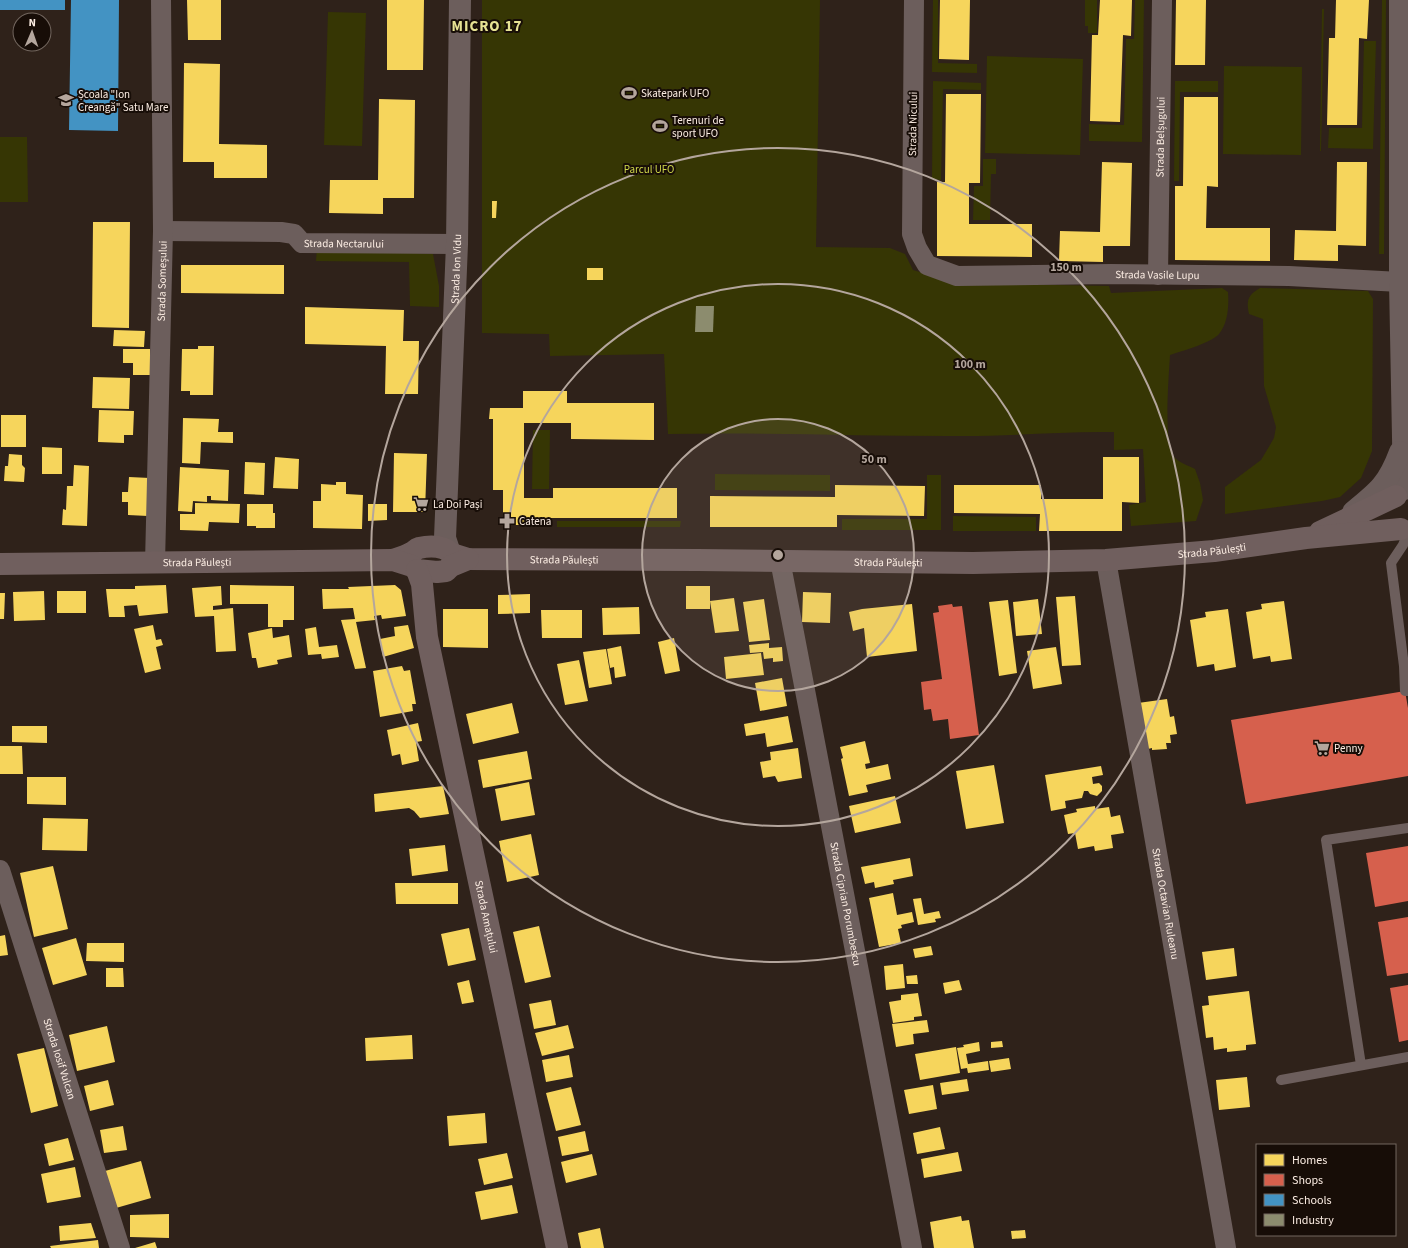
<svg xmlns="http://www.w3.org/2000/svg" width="1408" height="1248" font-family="'Source Sans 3',sans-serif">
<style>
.green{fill:#363604}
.homes{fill:#f6d55c}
.shops{fill:#d6604d}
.schools{fill:#4393c3}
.industry{fill:#8c8c6e}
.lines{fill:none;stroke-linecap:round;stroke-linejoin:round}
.service{stroke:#6c5e5c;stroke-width:10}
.minor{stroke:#6c5e5c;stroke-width:20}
.tertiary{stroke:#6c5e5c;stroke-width:22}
.secondary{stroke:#705f5e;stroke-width:22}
.ring{fill:none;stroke:#b4a69d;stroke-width:2}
.labels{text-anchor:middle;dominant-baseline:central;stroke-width:4;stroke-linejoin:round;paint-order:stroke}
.poi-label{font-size:11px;fill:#fcede3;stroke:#170d07;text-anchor:start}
.street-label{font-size:11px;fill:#fcede3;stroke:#170d07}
.park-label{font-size:11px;fill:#cfd64a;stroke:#170d07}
.district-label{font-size:15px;font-weight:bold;letter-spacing:1px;fill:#e7e293;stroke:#170d07}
.centre{fill:#b4a69d;stroke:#170d07;stroke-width:2}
.ring-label{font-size:12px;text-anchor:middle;font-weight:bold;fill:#b4a69d;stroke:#170d07;stroke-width:4;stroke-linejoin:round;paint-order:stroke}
</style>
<rect width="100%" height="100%" fill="#2f221a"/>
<!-- green -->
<path class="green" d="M482,0H820L816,247L890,248L905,254L913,270L956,283L1109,286L1111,293L1222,288L1228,292C1229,306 1228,323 1219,334C1211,343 1182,351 1170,355C1169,375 1163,443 1174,457C1178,462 1189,466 1195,469L1200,483L1203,500L1196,521L1131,526L1129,505L1146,502L1143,449L1114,450V432C1059,431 1005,437 950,436C856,436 762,432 668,434L664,354L550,356L549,334L482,333Z
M933,0H938V63L977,64V73L932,72Z
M1085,0H1097V33H1088V26H1085Z
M1135,0H1144L1142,142L1089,141V124L1124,125L1126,39H1134Z
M1382,0H1386L1384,254H1379Z
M1322,9H1324L1321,151H1320Z
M328,12L366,13L362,146L324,145Z
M1364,41H1376L1373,149L1328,148L1329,128H1362Z
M987,56L1083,59L1080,155L985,153Z
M1224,66L1302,67L1301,155L1223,154Z
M933,81L981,83V90L943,89L941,180L932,179Z
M1175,81H1218V92H1180L1179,181H1174Z
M0,137H27L28,202H0Z
M983,159H996V174H991L990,220H973L974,186H983Z
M317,248L433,254L439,286V307L410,306L409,262L316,261Z
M1260,288L1368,291L1373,299L1372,451L1361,478L1340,497L1322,501L1225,514V487L1261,460L1274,438L1276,427L1264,386L1263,319L1249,314C1246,300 1248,295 1260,288Z
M533,430H550L549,489H532Z
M715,474L830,475V491L715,490Z
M927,475H941V530H842V519H927Z
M953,516L1036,517V531H953Z
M557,521H681L680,527H557Z"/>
<!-- homes -->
<path class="homes" d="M187,0H221V40H188Z
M387,0H424L423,70H387Z
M940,0H970L969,60L939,59Z
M1100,0H1132L1131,36L1123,35L1120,122L1090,121L1092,35H1098Z
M1176,0H1206L1205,65H1175Z
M1336,0H1369L1367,39L1359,38L1357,125H1327L1329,38H1335Z
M184,63L220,64L219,144L267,145V178H214V162H183Z
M946,94H981L980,183H969V224H1032V257L937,256V182H945Z
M1184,97H1218V187L1207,186L1206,228H1270V261L1175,260V186H1183Z
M379,99L415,100L414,198H383V214L329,213L330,180H378Z
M1102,162L1132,163L1130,246H1103V262L1059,261L1060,231L1100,232Z
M1337,162H1367L1366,246L1338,245V261L1294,260L1295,230L1336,231Z
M492,201H497L496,218H492Z
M93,222H130L129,328L92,327Z
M181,265H284V294L181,293Z
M587,268H603V280H587Z
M305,307L404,310L403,341H419L418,394H385L386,346L305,344Z
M114,330L145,331L144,347L113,346Z
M198,346H214L213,395H190V391H181L182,349H198Z
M123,349H150V375H133V363H123Z
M93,377L130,378L129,409L92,408Z
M523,391H567V403H654V440L571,439V423H524V498H553V488H677V518H551V525H503V490H493V419H489L490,408H523Z
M99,410L134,411L133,435H124V443L98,442Z
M1,415H26V447H1Z
M183,418L219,419L218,432H233V443L201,442L200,464L182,463Z
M42,447L62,448V474H42Z
M394,453L427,454L425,512H393Z
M9,454L22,455V465L25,468L24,482L4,481L5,466H8Z
M275,457L299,459L298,489L273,488Z
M1103,457H1139V503L1122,502V531H1039L1040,514L954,513V485H1041V499H1103Z
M245,462L265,463L264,495L244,494Z
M74,465L89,466L87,526L62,525L63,509L66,510L67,486H73Z
M180,467L229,470L228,501L211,500V496H207V502L193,501L192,512L178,511Z
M129,477L150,478L148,516L128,515V502H122V492H128Z
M336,482H346V494L363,495L362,529L313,528V501H321V484L336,485Z
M835,485L925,486L924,516L837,515V527H710V496L835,497Z
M195,503L240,504L239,523L209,522L208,531L180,530V514H195Z
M247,504H273V513H275V528H256V526H247Z
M368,504H387V520L368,521Z
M166,585L168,613L139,616L137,605L124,606L125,617H109L106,589H135V586Z
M230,585L294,586V620H283V627H268V604H230Z
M395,585L401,590L406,616L382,619L381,615L374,616L375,620L356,622L366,668L355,669L341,620L355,619L353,608L323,609L322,589H349L348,587Z
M221,586L222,605L213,606V610L233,608L236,651L216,652L214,616L195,617L192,588Z
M686,586H710V609H686Z
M44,591L45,620L14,621L13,592Z
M57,591H86V613H57Z
M803,592L831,593L830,623L802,622Z
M0,593H5L4,619H0Z
M530,594V613L498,614V595Z
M1075,596L1081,665L1062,666L1056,597Z
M734,598L739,631L715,633L710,601Z
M764,599L770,640L749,642L743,602Z
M1038,599L1042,634L1016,636L1013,602Z
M1008,600L1017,673L999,676L989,602Z
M1284,601L1292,659L1271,662L1270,656L1253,659L1246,612L1262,609L1261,604Z
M912,604L917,651L867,657L864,628L853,631L849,612L862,609Z
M639,607L640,634L603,635L602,608Z
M443,609H488V648L443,647Z
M1228,609L1236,667L1215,671L1214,664L1197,667L1190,620L1206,617L1205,612Z
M541,610H582V638H542Z
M153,625L156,640L161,639L163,645L156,647L161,669L145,673L134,629Z
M408,625L414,648L383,657L380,639L395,636L394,627Z
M316,627L319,647L337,645L339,657L322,659L321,654L308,655L305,629Z
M272,628L273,638L289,635L292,657L277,660L278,664L258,668L256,658H252L248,633Z
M674,638L680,671L665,674L658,642Z
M769,643V648L782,647L783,661L773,662V658L764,659L763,652L750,653L749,645Z
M621,646L626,676L615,678L614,667L610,668L607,649Z
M1056,647L1062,684L1033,689L1027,651Z
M606,649L612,684L589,688L583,652Z
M761,653L764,675L726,679L724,657Z
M579,660L588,701L565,705L557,664Z
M402,666L404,671L410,670L416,704H412L413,711L380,717L373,671Z
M782,678L787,706L760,711L755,683Z
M1167,699L1170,717L1174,716L1177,734L1170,735L1171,743H1166L1167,749L1152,750V748L1144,750L1138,703Z
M512,703L519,733L473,744L466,714Z
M788,716L793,742L767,747L765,733L746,736L744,724Z
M418,723L422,741L416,742L419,761L402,765L400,754L392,756L387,730Z
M12,726H47V743L12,742Z
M865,741L870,763L865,764L866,769L888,764L891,779L866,785L868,792L849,796L841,759L843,758L840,747Z
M0,746H22L23,774H0Z
M798,748L802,778L778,782L775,776L763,778L760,762L771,760L770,752Z
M527,751L532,779L483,788L478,760Z
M994,765L1004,823L966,829L956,771Z
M1101,766L1103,775L1092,777L1093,784L1099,783L1102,786V791L1097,796L1090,794L1088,791H1084L1082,798L1065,801L1066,808L1051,811L1045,775Z
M27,777H66V805L27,804Z
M529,782L535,815L501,821L495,789Z
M443,786L449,814L420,818L414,811L409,808L375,812L374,794Z
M895,796L901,823L855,833L849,806Z
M1095,806V809L1109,807L1111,817L1120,815L1124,833L1111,835L1113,848L1095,851L1094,846L1078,849L1075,833L1068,834L1064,815L1077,812L1076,809Z
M43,818L88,819L87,851L42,850Z
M531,834L539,875L507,882L499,841Z
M445,845L448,871L412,876L409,849Z
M910,858L913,876L893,880L894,884L875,888L874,882L865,884L861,867Z
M53,866L68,929L34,937L20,873Z
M395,883H458V904H396Z
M893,893L897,915L912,912L914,922L901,925L902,928L898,929L901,943L879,947L869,898Z
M921,898L924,914L939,911L941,918L935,919L936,922L918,925L913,899Z
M539,926L551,977L525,983L513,932Z
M469,928L476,960L448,966L441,934Z
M5,935L8,955L0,956V936Z
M76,938L87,975L53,985L42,948Z
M87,943H124V962L86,961Z
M931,946L933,955L915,958L913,949Z
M1234,948L1237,976L1206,980L1202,952Z
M903,964L905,988L886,990L884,966Z
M106,968H123L124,987H106Z
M917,975L918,984H907L906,976Z
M469,980L474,1002L462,1004L457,983Z
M959,980L962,990L945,994L943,983Z
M1249,991L1256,1044L1246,1045V1050L1227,1052V1048L1214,1050L1213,1037L1206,1038L1202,1006L1209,1005L1208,996Z
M918,993L922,1016L914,1017V1020L893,1023L889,1002L901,1000V995Z
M551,1000L556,1025L534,1029L529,1004Z
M927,1020L929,1032L913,1034L914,1044L896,1047L892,1024Z
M568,1025L574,1048L542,1056L535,1033Z
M107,1026L115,1062L77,1071L69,1035Z
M412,1035L413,1059L366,1061L365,1038Z
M1002,1041L1003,1047L991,1048V1042Z
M979,1042L980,1051L966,1054L968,1064L988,1061L989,1070L968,1073L967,1068L961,1069L957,1048L964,1047L963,1045Z
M956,1047L960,1073L920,1080L915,1054Z
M44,1048L58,1106L31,1113L17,1054Z
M569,1055L573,1077L546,1082L542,1060Z
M1009,1058L1011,1069L991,1072L989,1061Z
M1247,1077L1250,1107L1219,1110L1216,1080Z
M967,1079L969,1091L942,1095L940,1083Z
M108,1080L114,1105L90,1111L84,1086Z
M933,1085L937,1109L909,1114L904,1090Z
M571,1087L581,1125L556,1131L546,1093Z
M485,1113L487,1143L449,1146L447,1116Z
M123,1126L127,1150L104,1153L100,1130Z
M940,1127L945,1149L917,1154L913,1133Z
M585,1131L589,1151L562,1156L558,1137Z
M68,1138L74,1160L49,1166L44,1144Z
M958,1152L962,1171L924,1178L921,1159Z
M507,1153L513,1178L484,1185L478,1159Z
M592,1154L597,1175L566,1183L561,1162Z
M141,1161L151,1198L116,1208L105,1171Z
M75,1167L81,1197L47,1203L41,1174Z
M512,1185L518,1213L481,1220L475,1192Z
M169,1214V1238L130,1237V1215Z
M961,1216L962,1221L969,1220L974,1248H934L930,1222Z
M91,1223L96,1238L60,1241L59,1226Z
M600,1228L604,1248H581L578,1233Z
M1025,1230L1026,1238L1012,1239L1011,1231Z
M98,1240L99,1248H51L50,1246Z
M155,1242L157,1248H135Z"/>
<!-- shops -->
<path class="shops" d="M952,604L953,607L962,606L979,735L950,739L948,719L933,721L931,709L924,710L921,682L942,679L933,613L939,612L938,606Z
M1405,691L1408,708V776L1246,804L1231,720Z
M1408,846V901L1375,907L1366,853Z
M1408,917V973L1387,976L1378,922Z
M1408,985V1040L1399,1042L1390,988Z"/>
<!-- schools -->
<path class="schools" d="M0,0H65V10H0Z
M71,0H119L118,131L69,130Z"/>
<!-- industry -->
<path class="industry" d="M696,306H714L713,332H695Z"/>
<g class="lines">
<!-- service -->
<path class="service" d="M1408,533L1403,545L1391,563L1404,666L1405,691H1408
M1361,1065L1326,840L1408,828
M1281,1080L1408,1057"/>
<!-- minor -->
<g class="minor">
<path id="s1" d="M914,0L912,234L917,248L927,265L957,276L1111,274L1289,276L1400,282L1408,287"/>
<path id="s2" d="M163,231L281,232L294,234L302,243L457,244"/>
<path id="s3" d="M1158,275L1162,0"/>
<path id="s4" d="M780,560L912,1248"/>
<path id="s5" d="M1106,560L1226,1248"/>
<path id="s6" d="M155,563L163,231L161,0"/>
<path id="s7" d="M0,870L120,1248"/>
</g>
<!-- tertiary -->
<g class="tertiary">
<path d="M1400,0V282L1404,489"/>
<path d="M1353,512C1379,491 1388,484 1400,452"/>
<path id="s8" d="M449,550L445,538L457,244L460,0"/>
</g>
<!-- secondary -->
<g class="secondary">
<path d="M1320,532L1396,496"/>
<path id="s9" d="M452,554L468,559L698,560L973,563L1106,560L1214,551L1306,538L1401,529"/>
<path d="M393,560C399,558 406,556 411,553C414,552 415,549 419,548C433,545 459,546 451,566"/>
<path id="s10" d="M0,564L393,560L412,566L417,570L437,572L446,571L451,566L468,559"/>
<path id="s11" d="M417,570L422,584L427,637L557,1248"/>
</g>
</g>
<!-- distance rings -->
<circle cx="778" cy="555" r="136" fill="#b4a69d" fill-opacity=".12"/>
<g class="ring">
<circle cx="778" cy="555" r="136"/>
<circle cx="778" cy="555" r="271"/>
<circle cx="778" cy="555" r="407"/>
</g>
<!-- icons -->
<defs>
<symbol id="stadium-bare" viewBox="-9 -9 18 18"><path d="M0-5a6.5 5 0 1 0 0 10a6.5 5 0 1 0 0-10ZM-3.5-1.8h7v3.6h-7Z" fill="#b4a69d" stroke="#170d07" stroke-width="2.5" paint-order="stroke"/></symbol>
<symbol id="school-bare" viewBox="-9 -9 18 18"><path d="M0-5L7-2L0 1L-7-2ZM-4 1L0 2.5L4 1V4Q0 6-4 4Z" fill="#b4a69d" stroke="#170d07" stroke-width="2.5" paint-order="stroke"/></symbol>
<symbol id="supermarket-bare" viewBox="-9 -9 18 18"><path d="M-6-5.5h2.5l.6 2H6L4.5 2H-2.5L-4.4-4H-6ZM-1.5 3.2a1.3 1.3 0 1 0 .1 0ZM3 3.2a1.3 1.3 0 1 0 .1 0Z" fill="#b4a69d" stroke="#170d07" stroke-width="2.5" paint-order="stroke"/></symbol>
<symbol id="pharmacy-bare" viewBox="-9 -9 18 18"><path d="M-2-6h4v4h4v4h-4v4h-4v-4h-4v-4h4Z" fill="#b4a69d" stroke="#170d07" stroke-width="2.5" paint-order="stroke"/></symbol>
</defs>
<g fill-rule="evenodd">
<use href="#stadium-bare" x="618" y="82" width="22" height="22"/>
<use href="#school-bare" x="55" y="89" width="22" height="22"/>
<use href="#stadium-bare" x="649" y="115" width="22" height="22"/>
<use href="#supermarket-bare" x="410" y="493" width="22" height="22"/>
<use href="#pharmacy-bare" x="496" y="510" width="22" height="22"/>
<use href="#supermarket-bare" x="1311" y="737" width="22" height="22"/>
</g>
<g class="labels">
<!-- poi labels -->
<g class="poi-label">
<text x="641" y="93">Skatepark UFO</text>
<text x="78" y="94">Școala "Ion<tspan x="78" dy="13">Creangă" Satu Mare</tspan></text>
<text x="672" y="120">Terenuri de<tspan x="672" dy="13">sport UFO</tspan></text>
<text x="433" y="504">La Doi Pași</text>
<text x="519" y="521">Catena</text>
<text x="1334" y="748">Penny</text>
</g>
<!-- street labels -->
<g class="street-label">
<text transform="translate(913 124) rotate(-89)">Strada Nicului</text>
<text stroke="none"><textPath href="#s3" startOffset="138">Strada Belșugului</textPath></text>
<text stroke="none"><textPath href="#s2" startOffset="185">Strada Nectarului</textPath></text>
<text stroke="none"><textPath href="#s8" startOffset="282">Strada Ion Vidu</textPath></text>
<text stroke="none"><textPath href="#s1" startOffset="501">Strada Vasile Lupu</textPath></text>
<text stroke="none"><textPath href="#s6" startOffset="282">Strada Someșului</textPath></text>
<text stroke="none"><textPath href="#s9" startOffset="761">Strada Păulești</textPath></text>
<text stroke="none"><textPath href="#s9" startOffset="113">Strada Păulești</textPath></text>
<text stroke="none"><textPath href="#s10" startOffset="197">Strada Păulești</textPath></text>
<text stroke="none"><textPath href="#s9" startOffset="437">Strada Păulești</textPath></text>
<text stroke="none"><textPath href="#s4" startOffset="350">Strada Ciprian Porumbescu</textPath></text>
<text stroke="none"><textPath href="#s5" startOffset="349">Strada Octavian Ruleanu</textPath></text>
<text stroke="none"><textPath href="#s11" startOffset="354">Strada Amațului</textPath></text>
<text stroke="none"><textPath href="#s7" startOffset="198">Strada Iosif Vulcan</textPath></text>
</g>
<!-- park labels -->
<g class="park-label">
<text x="649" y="169">Parcul UFO</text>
</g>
<!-- district labels -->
<g class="district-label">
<text x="487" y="26">MICRO 17</text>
</g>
</g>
<circle cx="778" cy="555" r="6" class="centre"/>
<g class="ring-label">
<text x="1066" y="271">150 m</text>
<text x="970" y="368">100 m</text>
<text x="874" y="463">50 m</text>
</g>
<!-- legend -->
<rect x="1256" y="1144" width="140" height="92" fill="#170d07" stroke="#73675f"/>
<rect x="1264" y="1154" width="20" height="12" fill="#f6d55c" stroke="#73675f"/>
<text x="1292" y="1164" font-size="12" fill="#fcede3">Homes</text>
<rect x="1264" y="1174" width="20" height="12" fill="#d6604d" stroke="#73675f"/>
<text x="1292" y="1184" font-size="12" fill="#fcede3">Shops</text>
<rect x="1264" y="1194" width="20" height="12" fill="#4393c3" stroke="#73675f"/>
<text x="1292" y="1204" font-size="12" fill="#fcede3">Schools</text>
<rect x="1264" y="1214" width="20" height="12" fill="#8c8c6e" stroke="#73675f"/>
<text x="1292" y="1224" font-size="12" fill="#fcede3">Industry</text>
<!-- north arrow -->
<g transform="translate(32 32) rotate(2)"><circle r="19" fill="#170d07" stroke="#73675f"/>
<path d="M0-3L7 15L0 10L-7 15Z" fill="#b4a69d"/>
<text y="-6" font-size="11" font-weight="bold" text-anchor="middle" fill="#fcede3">N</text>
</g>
</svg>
